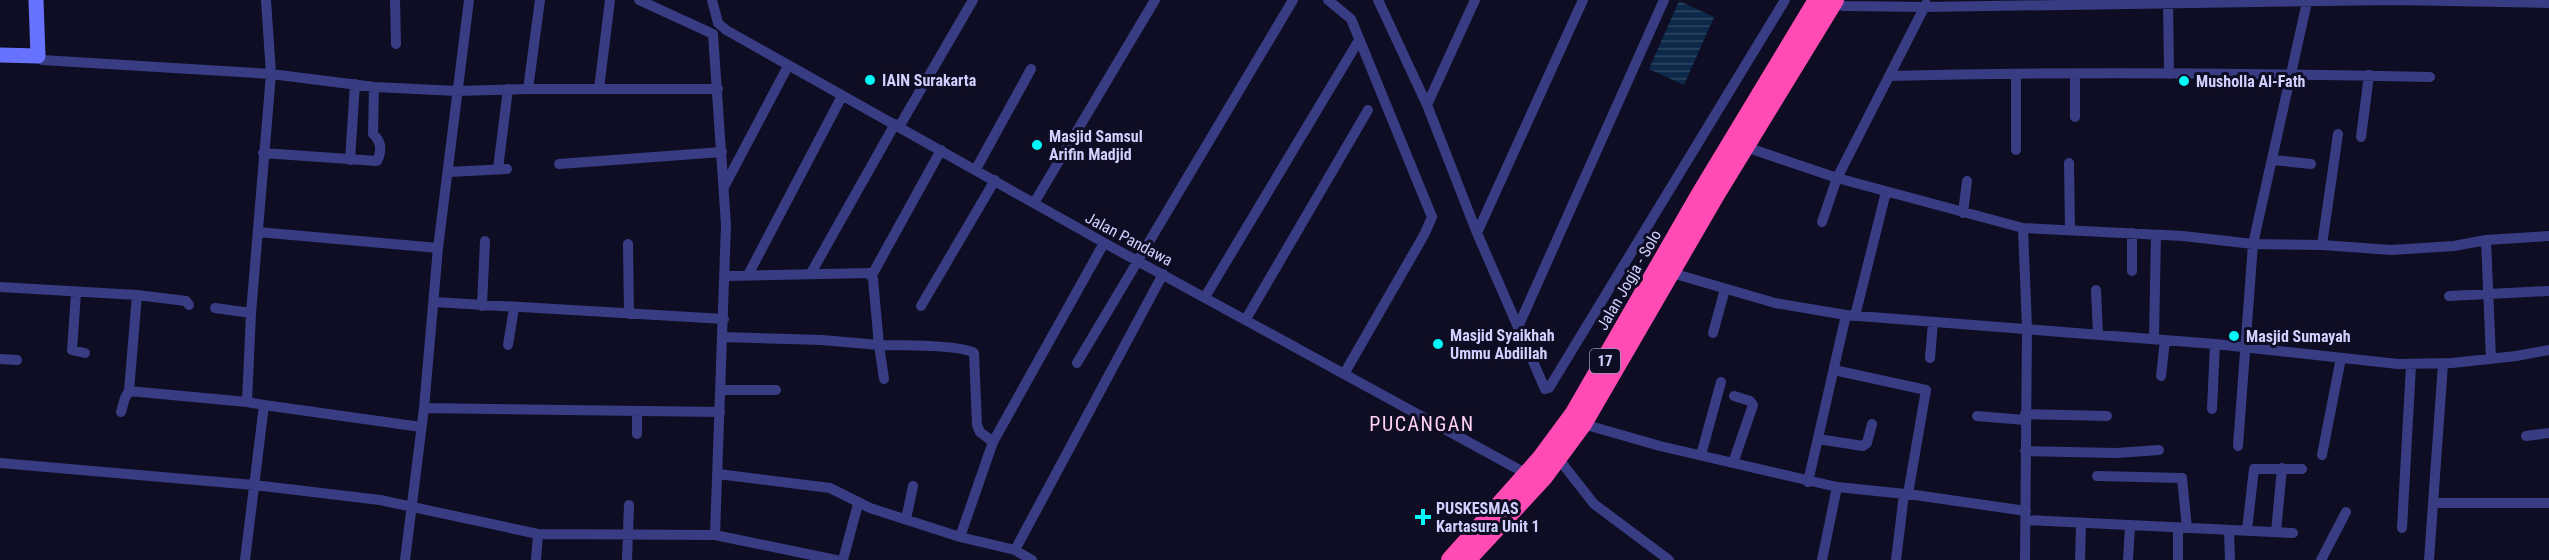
<svg xmlns="http://www.w3.org/2000/svg" width="2549" height="560" font-family="'Roboto Condensed',sans-serif">
<style>
.water{fill:url(#water-rules)}
.lines{fill:none;stroke-linecap:round;stroke-linejoin:round}
.street{stroke:#383c83;stroke-width:10}
.secondary{stroke:#6772ff;stroke-width:15}
.highway{stroke:#ff4bb3;stroke-width:18}
.poi-dot{fill:#00fbfb;stroke:#0f0d23;stroke-width:2}
.labels{text-anchor:middle;dominant-baseline:central;stroke-width:6;stroke-linejoin:round;paint-order:stroke}
.shield{fill:#0f0d23;stroke:#9796bd;stroke-width:1.5}
.shield-label{font-size:15px;font-weight:bold;fill:#d1d0ff}
.poi-label{font-size:16px;font-weight:bold;fill:#d1d0ff;stroke:#0f0d23;text-anchor:start}
.street-label{font-size:16px;fill:#d1d0ff;stroke:#0f0d23}
.quarter-label{font-size:20px;letter-spacing:1.5px;fill:#ffd2f3;stroke:#0f0d23}
</style>
<defs>
<pattern id="water-rules" width="6" height="5" patternUnits="userSpaceOnUse" patternTransform="scale(1.5)"><rect width="6" height="5" fill="#0c2949"/><path d="M0 2.5h6" fill="none" stroke="#2e4764"/></pattern>
</defs>
<rect width="100%" height="100%" fill="#0f0d23"/>
<!-- water -->
<path class="water" d="M1679,1L1714,17L1684,85L1649,69Z"/>
<g class="lines">
<!-- street -->
<path class="street" d="M395,0L396,44
M639,0L713,34
M712,0L718,23L726,30L1110,246L1527,474
M1328,0L1351,19L1432,217L1424,235L1344,374
M1378,0L1427,105L1477,233L1545,389L1549,388L1785,0
M2168,0L2169,74
M1830,4L1845,6L1925,7L2394,0L2549,3
M713,34L726,225L715,535
M38,56L42,60L271,74L374,87L457,91L528,89L540,0
M2016,74V150
M1889,76C2069,71 2250,73 2430,77
M528,89H718
M599,89L610,0
M1427,105L1475,0
M2075,117V74
M899,127L973,0
M2361,137L2369,75
M1740,145L1837,178L2023,228L2183,236L2253,244L2322,245L2391,250L2454,246L2486,240L2549,236
M263,153L377,161C382,151 382,142 373,134L374,87
M350,160L355,84
M2273,160L2311,164
M2069,163L2070,230
M559,164L722,152
M498,169L508,89
M976,169L1031,69
M449,172L507,169
M724,187L788,66
M1034,203L1155,0
M1963,213L1967,181
M1822,222L1837,178L1926,4
M2023,228L2027,328L2025,560
M258,232L438,248
M1477,233L1583,0
M2486,240L2491,359
M628,244L629,314
M2322,245L2338,134
M2132,271V233
M811,273L895,124
M1672,273L1775,303L1846,315L2215,344L2398,364L2452,363L2516,356L2549,350
M748,275L842,96
M872,275L941,150
M726,276L869,273L873,279L879,345C896,345 963,345 974,353L977,425L980,432L993,442
M0,287L137,295L129,391L247,402
M2096,290L2098,334
M76,293L72,350L85,353
M137,295L186,301L189,305
M2449,296L2549,291
M1205,297L1359,40
M434,302L724,319
M482,306L485,241
M921,306L995,180
M215,308L251,313
M1855,316L1886,192
M1246,319L1368,110
M1518,327L1664,0
M1713,333L1725,289
M723,337L822,340L879,345L884,379
M2154,339L2156,235
M508,345L514,308
M1930,358L1933,322
M0,359L17,360
M1077,363L1293,0
M1834,370L1926,390L1908,494
M2161,376L2165,340
M721,390H776
M264,405L421,427
M424,408L720,412
M2212,409L2215,344
M637,411V434
M121,412L125,398L129,391
M2025,414L2107,416
M1977,416L2025,420
M1583,424L1660,446L1837,487L1915,495L2026,511
M2526,436L2549,433
M1818,439L1863,446L1867,443L1872,424
M2238,446L2253,244L2307,2
M2025,451L2116,453L2159,450
M1701,455L1721,382
M2322,455L2341,358
M1558,458L1594,504L1669,560
M0,463L254,485L380,500L538,534
M1733,463L1753,405L1750,401L1734,396
M718,474L830,488L870,508L960,537L1015,550L1032,560
M2097,476L2182,478L2187,528
M1808,482L1846,315
M2434,503H2549
M906,519L913,486
M2026,520L2293,533
M2178,528V560
M2402,528L2411,365
M2247,530L2254,469H2302
M2229,531L2230,560
M2276,532L2282,468
M960,537L993,442L1104,243
M1015,550L1163,274
M245,560L264,405L247,402L251,313L271,74L266,0
M405,560L424,408L438,248L469,0
M536,560L538,534L715,535L836,560
M627,560L629,505
M843,560L858,504
M1822,560L1837,487
M1896,560L1904,494
M2080,560L2081,524
M2128,560L2130,526
M2321,560L2346,512
M2429,560L2443,364"/>
<!-- secondary -->
<path class="secondary" d="M0,55L38,56L36,0"/>
<!-- highway -->
<path class="highway" d="M1450,560L1540,459L1574,413L1700,194L1817,0
M1467,560L1544,477L1583,424L1717,193L1835,0"/>
</g>
<!-- markers -->
<g class="poi-dot">
<circle cx="870" cy="80" r="6"/>
<circle cx="2184" cy="81" r="6"/>
<circle cx="1037" cy="145" r="6"/>
<circle cx="2234" cy="336" r="6"/>
<circle cx="1438" cy="344" r="6"/>
<path d="M1420 508h6v6h6v6h-6v6h-6v-6h-6v-6h6z"/>
</g>
<g class="labels">
<!-- shield labels -->
<rect class="shield" x="1590" y="349" width="30" height="24" rx="4.5"/>
<g class="shield-label">
<text x="1605" y="361">17</text>
</g>
<!-- poi labels -->
<g class="poi-label">
<text x="882" y="80">IAIN Surakarta</text>
<text x="2196" y="81">Musholla Al-Fath</text>
<text x="1049" y="136">Masjid Samsul<tspan x="1049" dy="18">Arifin Madjid</tspan></text>
<text x="1450" y="335">Masjid Syaikhah<tspan x="1450" dy="18">Ummu Abdillah</tspan></text>
<text x="2246" y="336">Masjid Sumayah</text>
<text x="1436" y="508">PUSKESMAS<tspan x="1436" dy="18">Kartasura Unit 1</tspan></text>
</g>
<!-- street labels -->
<g class="street-label">
<text transform="translate(1129 239) rotate(28)">Jalan Pandawa</text>
<text transform="translate(1629 280) rotate(-60)">Jalan Jogja - Solo</text>
</g>
<!-- quarter labels -->
<g class="quarter-label">
<text x="1422" y="424">PUCANGAN</text>
</g>
</g>
</svg>
